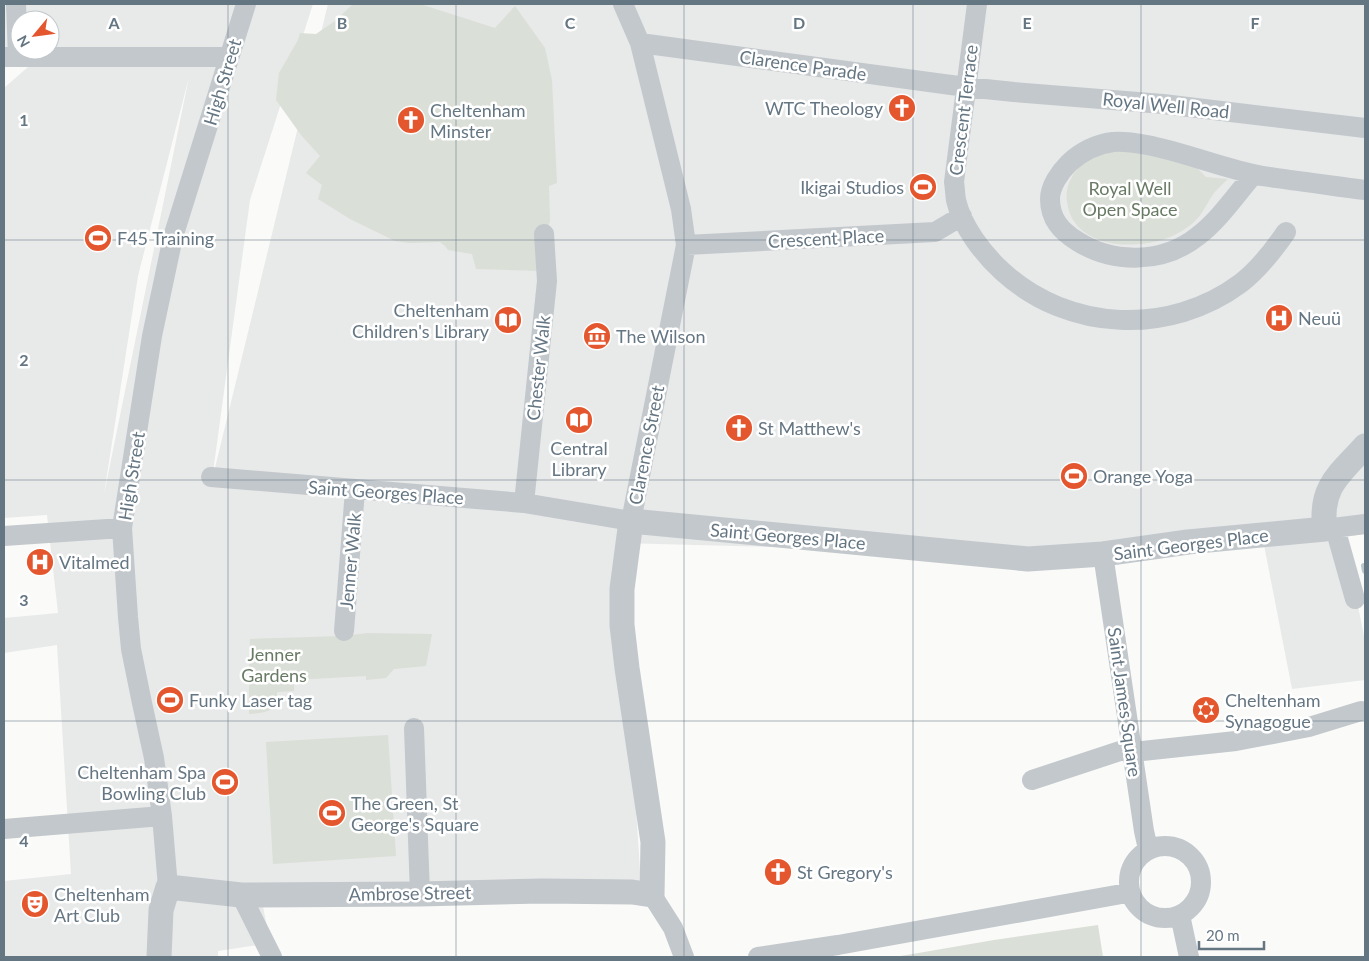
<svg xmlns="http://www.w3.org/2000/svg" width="1369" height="961" font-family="Lato,sans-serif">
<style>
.built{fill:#e8e9e9;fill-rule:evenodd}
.green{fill:#dadfd7}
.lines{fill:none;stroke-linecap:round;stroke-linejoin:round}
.stream{stroke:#bbc7cb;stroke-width:6}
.minor{stroke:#c3c8cc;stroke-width:20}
.tertiary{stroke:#c3c8cc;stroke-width:25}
.grid{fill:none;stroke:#657683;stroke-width:1;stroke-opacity:0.55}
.labels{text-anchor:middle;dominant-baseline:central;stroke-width:5;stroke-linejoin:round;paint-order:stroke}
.street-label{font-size:18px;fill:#657683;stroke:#fff}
.poi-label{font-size:18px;fill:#657683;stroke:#fff;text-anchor:start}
.park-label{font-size:18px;fill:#687a64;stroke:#fff}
.grid-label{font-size:16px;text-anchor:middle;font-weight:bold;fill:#657683;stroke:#fff;stroke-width:5;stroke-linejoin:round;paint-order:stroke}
</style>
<rect width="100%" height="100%" fill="#fafaf8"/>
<!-- built -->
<path class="built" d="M4,4H313L250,200L212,480L328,4H1365V534L1344,537L1365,641V680L1292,689L1264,545L1007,553L619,543L641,886L262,901L270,943L218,951V957H4V881L71,874L57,645L4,653V618L58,613L47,515L4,518V88L36,60H4ZM20,20H50V50H20ZM189,77L104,494L138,276Z"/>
<!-- green -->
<path class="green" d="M353,4H420L495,28L515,6L545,48L552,80L557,183L549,186L550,222L544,234L542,271L476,269L472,254L448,250L445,246L440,242L409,243L395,241L350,219L318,199L322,185L306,173L320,156L301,135L276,100L279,73L298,40L300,33L316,34L335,21Z
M1113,150L1145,152L1189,164L1198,169L1206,177L1228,179C1223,184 1218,188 1214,193C1202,211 1201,220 1180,232C1150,250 1088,252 1071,216C1067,206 1065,196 1068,186C1071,177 1077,167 1085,161C1092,156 1104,153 1113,150Z
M368,633L432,634L426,666L394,669L386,678L366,680V676L294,680V691L277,692V704C269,713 261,713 249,714V660L250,639L343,636Z
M388,735L396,856L273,864L266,742Z
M1098,925L1103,957H895L994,940Z"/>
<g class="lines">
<!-- stream -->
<path class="stream" d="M1364,566L1365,571"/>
<!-- minor -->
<path class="minor" d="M16,4L18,57
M977,4L954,182C955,188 955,194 956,200C962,227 984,255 1003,272C1069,332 1170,336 1241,283C1259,269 1273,251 1286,232
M640,43L966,87L1014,92L1163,104L1365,128
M4,57H229
M1253,175C1236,195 1219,220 1198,236C1163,264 1113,264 1077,241C1061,231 1050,219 1050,199C1050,186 1060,172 1069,163C1081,152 1097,144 1113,142C1124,141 1136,143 1147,145C1183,152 1217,166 1253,174C1265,177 1278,178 1290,180C1315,183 1340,187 1365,190
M686,245L935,232L962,216
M211,477L524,503L631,521L686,245L681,209L640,43L623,4
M524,503L547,281L544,234
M1335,528L1355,599
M1325,529L1365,524
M4,536L122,528
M1103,554L1144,831L1148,849
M344,631L355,490
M414,728L420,894
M1133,752L1236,741L1309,727L1361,711
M1032,780L1132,747
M4,829L162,816
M1129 882a36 36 0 1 1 72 0a36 36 0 1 1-72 0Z
M168,887L162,816L154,758L142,703L131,649L128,617L122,528L152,336L173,237L246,4
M241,895L272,957
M652,895L673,928L684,957
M1180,915L1189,957
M758,957L838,945L1116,895L1130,892"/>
<!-- tertiary -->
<path class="tertiary" d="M159,957L161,910L168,887L241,895L420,894L542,891L632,892L652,895L653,842L627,668L622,625V589L631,521L1028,559L1103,554L1188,542L1325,529C1319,487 1340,474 1365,446"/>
</g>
<!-- grid -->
<path class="grid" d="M228,4V957M456,4V957M684,4V957M913,4V957M1141,4V957M4,240H1365M4,480H1365M4,721H1365"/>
<!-- icons -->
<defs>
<symbol id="church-disc" viewBox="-11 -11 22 22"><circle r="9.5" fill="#e4572e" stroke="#fff"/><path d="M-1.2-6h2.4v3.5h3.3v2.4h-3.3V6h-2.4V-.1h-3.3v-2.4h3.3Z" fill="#fff"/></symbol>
<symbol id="stadium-disc" viewBox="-11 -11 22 22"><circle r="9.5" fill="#e4572e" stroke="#fff"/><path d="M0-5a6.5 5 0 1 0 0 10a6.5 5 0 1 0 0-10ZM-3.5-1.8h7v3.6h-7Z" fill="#fff"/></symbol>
<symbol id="hospital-disc" viewBox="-11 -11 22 22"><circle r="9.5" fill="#e4572e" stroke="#fff"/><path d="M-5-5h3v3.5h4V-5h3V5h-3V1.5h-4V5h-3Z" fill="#fff"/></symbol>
<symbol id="library-disc" viewBox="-11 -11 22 22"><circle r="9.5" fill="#e4572e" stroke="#fff"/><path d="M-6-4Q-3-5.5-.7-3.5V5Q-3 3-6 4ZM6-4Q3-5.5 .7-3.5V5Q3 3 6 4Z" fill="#fff"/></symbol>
<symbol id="museum-disc" viewBox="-11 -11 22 22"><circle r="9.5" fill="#e4572e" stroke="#fff"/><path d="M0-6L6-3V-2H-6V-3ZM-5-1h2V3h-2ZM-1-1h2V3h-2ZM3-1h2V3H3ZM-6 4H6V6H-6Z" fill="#fff"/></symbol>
<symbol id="synagogue-disc" viewBox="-11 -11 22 22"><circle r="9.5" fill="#e4572e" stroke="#fff"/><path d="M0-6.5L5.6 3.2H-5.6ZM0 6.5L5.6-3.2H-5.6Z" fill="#fff"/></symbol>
<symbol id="theatre-disc" viewBox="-11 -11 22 22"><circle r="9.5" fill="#e4572e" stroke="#fff"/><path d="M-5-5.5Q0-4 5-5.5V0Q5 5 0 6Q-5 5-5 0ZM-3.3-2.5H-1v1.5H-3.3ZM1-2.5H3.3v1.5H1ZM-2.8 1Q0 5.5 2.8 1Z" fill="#fff"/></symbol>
</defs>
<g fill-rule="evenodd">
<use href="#church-disc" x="886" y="92" width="32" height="32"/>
<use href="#church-disc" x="395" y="104" width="32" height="32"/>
<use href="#stadium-disc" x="907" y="171" width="32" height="32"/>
<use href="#stadium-disc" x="82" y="222" width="32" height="32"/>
<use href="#hospital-disc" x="1263" y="302" width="32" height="32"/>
<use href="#library-disc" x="492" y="304" width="32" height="32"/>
<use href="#museum-disc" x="581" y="320" width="32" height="32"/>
<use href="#library-disc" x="563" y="404" width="32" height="32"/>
<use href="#church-disc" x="723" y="412" width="32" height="32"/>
<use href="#stadium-disc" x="1058" y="460" width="32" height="32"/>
<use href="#hospital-disc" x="24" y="546" width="32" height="32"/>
<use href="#stadium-disc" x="154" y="684" width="32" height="32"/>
<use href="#synagogue-disc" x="1190" y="694" width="32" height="32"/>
<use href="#stadium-disc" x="209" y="766" width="32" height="32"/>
<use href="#stadium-disc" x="316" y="797" width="32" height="32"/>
<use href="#church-disc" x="762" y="856" width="32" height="32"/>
<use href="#theatre-disc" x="19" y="888" width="32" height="32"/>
</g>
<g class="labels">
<!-- street labels -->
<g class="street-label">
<text transform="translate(803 65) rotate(8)">Clarence Parade</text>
<text transform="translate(222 82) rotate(-73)">High Street</text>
<text transform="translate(1166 105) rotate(6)">Royal Well Road</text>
<text transform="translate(963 110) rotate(-83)">Crescent Terrace</text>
<text transform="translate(826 238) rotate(-3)">Crescent Place</text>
<text transform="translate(538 368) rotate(-84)">Chester Walk</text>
<text transform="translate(646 445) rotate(-79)">Clarence Street</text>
<text transform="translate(131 476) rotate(-81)">High Street</text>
<text transform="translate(386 492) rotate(4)">Saint Georges Place</text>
<text transform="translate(788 536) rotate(5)">Saint Georges Place</text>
<text transform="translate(1191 544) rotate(-7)">Saint Georges Place</text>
<text transform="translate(350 561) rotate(-85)">Jenner Walk</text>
<text transform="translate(1125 702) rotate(82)">Saint James Square</text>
<text transform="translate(410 893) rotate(-1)">Ambrose Street</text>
</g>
<!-- poi labels -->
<g class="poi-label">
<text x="883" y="108" text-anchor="end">WTC Theology</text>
<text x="430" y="110">Cheltenham<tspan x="430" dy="21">Minster</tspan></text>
<text x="904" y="187" text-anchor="end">Ikigai Studios</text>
<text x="117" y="238">F45 Training</text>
<text x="489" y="310" text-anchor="end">Cheltenham<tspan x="489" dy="21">Children's Library</tspan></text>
<text x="1298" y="318">Neuü</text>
<text x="616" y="336">The Wilson</text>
<text x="758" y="428">St Matthew's</text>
<text x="579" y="448" text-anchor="middle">Central<tspan x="579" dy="21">Library</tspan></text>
<text x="1093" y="476">Orange Yoga</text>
<text x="59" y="562">Vitalmed</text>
<text x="189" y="700">Funky Laser tag</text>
<text x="1225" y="700">Cheltenham<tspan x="1225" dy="21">Synagogue</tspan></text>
<text x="206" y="772" text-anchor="end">Cheltenham Spa<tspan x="206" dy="21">Bowling Club</tspan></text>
<text x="351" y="803">The Green, St<tspan x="351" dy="21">George's Square</tspan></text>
<text x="797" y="872">St Gregory's</text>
<text x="54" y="894">Cheltenham<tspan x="54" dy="21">Art Club</tspan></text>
</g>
<!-- park labels -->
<g class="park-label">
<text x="1130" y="188">Royal Well<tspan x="1130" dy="21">Open Space</tspan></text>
<text x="274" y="654">Jenner<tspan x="274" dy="21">Gardens</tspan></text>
</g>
</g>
<g class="grid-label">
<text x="114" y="29">A</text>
<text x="342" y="29">B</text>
<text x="570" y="29">C</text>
<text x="799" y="29">D</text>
<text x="1027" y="29">E</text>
<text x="1255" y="29">F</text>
<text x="24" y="126">1</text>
<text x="24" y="366">2</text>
<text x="24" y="606">3</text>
<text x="24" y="847">4</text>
</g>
<!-- border -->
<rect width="1369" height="961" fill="none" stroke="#657683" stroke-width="10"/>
<!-- north arrow -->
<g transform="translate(35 35) rotate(241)"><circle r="24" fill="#ffffff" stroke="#c1c8cd"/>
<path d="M0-4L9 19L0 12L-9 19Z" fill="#e4572e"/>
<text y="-8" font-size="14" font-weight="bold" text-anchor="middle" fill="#657683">N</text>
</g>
<!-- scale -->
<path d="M1199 941v8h65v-8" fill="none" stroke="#657683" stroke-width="2.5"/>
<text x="1206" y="941" font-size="15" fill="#657683" stroke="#ffffff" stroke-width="4" paint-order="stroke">20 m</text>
</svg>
